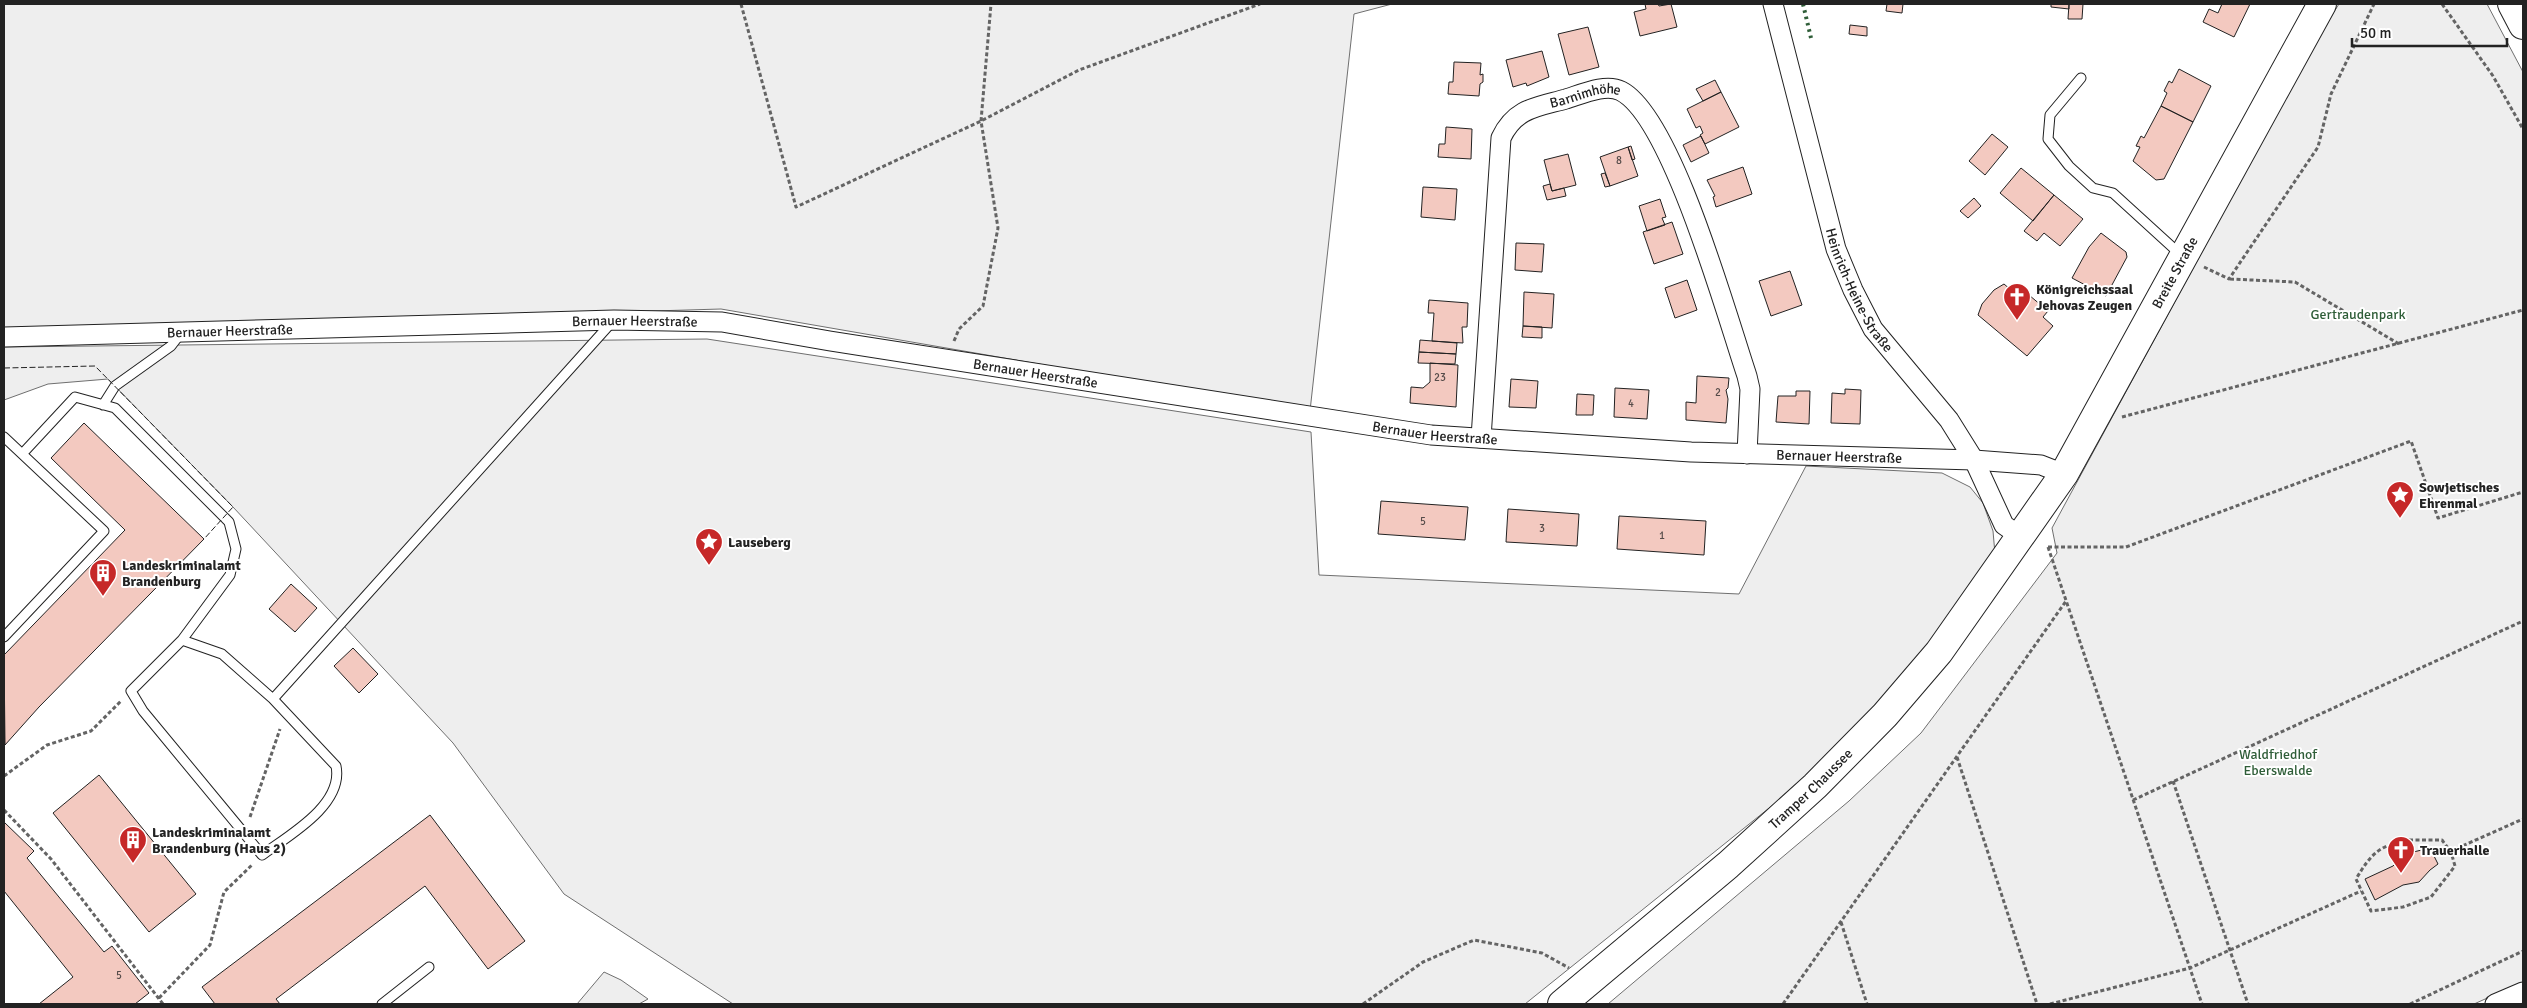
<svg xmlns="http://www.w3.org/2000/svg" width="2527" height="1008" font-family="Signika,sans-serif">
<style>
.green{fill:#eee;stroke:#6f6f6f}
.building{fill:#f3c9c0;stroke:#222}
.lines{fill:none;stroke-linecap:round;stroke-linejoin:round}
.service-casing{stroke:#222;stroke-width:11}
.minor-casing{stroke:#222;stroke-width:21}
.primary-casing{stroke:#222;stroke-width:30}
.path{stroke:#646464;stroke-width:3;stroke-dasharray:4 2.5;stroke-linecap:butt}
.service{stroke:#fff;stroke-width:9}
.minor{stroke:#fff;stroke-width:19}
.primary{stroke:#fff;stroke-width:28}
.hedge{stroke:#2f5e38;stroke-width:4;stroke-dasharray:2.5 4;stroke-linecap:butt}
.fence{stroke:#222;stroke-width:1;stroke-dasharray:6 2.5;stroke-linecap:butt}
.labels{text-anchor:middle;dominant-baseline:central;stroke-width:4;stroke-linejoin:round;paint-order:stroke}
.number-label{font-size:11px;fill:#564c4a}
.street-label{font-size:14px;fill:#222;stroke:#fff}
.poi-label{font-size:14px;font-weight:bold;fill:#222;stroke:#fff;text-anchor:start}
.park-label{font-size:14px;fill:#2f5e38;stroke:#fff}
</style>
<rect width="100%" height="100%" fill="#fff"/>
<!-- green -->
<path class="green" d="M4,4H1392L1354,14L1310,411L721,309L4,330Z
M2339,4H2487L2523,72V982L2474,1004H1608L1849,801L1921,733L2057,553L2052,528L2324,27Z
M707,339L1311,432L1319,575L1739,594L1806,466L1942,473L1970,487L1983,503L1993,531L1995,554L1962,612L1814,772L1525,1004H733L564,894L453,743L233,507L108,379L48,384L4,400V347Z
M604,972L621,980L648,999L639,1004H577Z"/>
<!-- building -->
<path class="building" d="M1645,4H1658L1659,6L1671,4L1677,27L1640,36L1634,12L1646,9Z
M1887,4H1903L1902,13L1886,11Z
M2051,4H2069V9L2051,7Z
M2069,4H2083L2082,19H2068Z
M2222,4H2250L2234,37L2203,22L2209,9L2218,13Z
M1850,25L1867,27V36L1849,34Z
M1588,27L1599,67L1569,75L1558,34Z
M1542,51L1549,77L1527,86L1526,83L1513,87L1506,60Z
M1454,62L1481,63L1480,75L1483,74V82L1480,84L1479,96L1448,94L1449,82H1453Z
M2179,69L2211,86L2193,122L2161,106L2167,93L2164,91L2169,81L2172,83Z
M1715,80L1721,92L1703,101L1696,89Z
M1721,92L1739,127L1705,144L1700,135L1703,133L1700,126L1696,128L1687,109Z
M2161,106L2193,122L2164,179L2156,180L2133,161L2140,147L2136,146L2141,136L2144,138Z
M1446,127L1472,129L1471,159L1438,157L1439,144H1445Z
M1992,134L2008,147L1985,175L1969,161Z
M1701,136L1709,153L1691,162L1683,145Z
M1631,146L1635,159L1632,160L1628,147Z
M1628,147L1638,176L1610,186L1600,157Z
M1568,154L1576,185L1552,191L1544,160Z
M1743,167L1752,194L1716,207L1713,197L1715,196L1707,180Z
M2021,168L2054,195L2033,221L2000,193Z
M1605,173L1610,186L1605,187L1601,174Z
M1550,184L1552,191L1564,188L1566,196L1547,200L1543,186Z
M1423,187L1457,189L1455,220L1421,217Z
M2054,195L2083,219L2060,246L2044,233L2037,241L2024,231Z
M1974,198L1981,206L1968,218L1960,211Z
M1660,199L1666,217L1662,218L1665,225L1647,231L1639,206Z
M1672,222L1683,254L1654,264L1643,232Z
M2101,233L2126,252L2127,257L2106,296L2072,278L2089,247Z
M1516,243L1544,244L1542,272L1515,270Z
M1790,271L1802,305L1771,316L1759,281Z
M1687,280L1697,310L1675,318L1665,288Z
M2004,284L2018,296L2023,290L2048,311L2043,317L2053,326L2027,356L1978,315L1982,304L1994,290Z
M1524,292L1554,294L1552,328L1523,326Z
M1429,300L1468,303L1467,327H1462L1463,343L1432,341L1434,313H1428Z
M1523,326L1542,327V338L1522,337Z
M1420,340L1457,343L1456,354L1419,352Z
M1419,352L1456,354L1455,364L1418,363Z
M1430,363L1458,365L1456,407L1410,403L1411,387L1423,388L1430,382Z
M1697,376L1729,378L1728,388L1726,390L1728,399L1726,423L1686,420V402L1696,403Z
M1511,379L1538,381L1536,408L1509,407Z
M1615,388L1649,390L1647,419L1614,417Z
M1845,389L1861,390L1860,424L1831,423L1832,393L1845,394Z
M1796,391H1810L1809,424L1776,422L1778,396H1796Z
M1577,394L1594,395L1593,415H1576Z
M84,423L204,539L39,707L5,745L4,655L125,530L51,458Z
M1381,501L1468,507L1465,540L1378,534Z
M1508,509L1579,514L1577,546L1506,542Z
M1619,516L1706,521L1704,555L1617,549Z
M291,584L317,608L295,632L269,609Z
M353,648L378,674L359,693L334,666Z
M99,775L196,894L149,932L53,813Z
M430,815L525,941L488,969L425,886L276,999L280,1004H215L202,987Z
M4,822L34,851L27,858L104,952L112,946L149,993L135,1004H39L73,977L4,891Z
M2430,848L2438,864L2430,870L2419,882L2403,885L2375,900L2365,879L2393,866L2405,854Z"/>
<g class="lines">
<defs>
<path id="service" d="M2081,78L2050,115L2048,139L2069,166L2093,188L2113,193L2181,255
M103,405L115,386L171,346L181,333
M4,437L104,531L4,637
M23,453L75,397L115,408L229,522L236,549L230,575L182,640
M182,640L222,654L273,699L336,766C344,805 288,836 262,855L143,711L131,691Z
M273,699L612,322
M382,1004L429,967"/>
<g id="minor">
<path id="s1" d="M1773,4L1836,249L1853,290L1873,329L1949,420L1974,460L2004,525L2021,537"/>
<path id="s2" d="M4,337L614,320L722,322L830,341L1431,435L1691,452L1974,460L2041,465L2064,474"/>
<path id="s3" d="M1481,438L1501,138C1515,108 1537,107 1566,99C1582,94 1606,83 1621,91C1672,117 1727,317 1747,376L1750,389L1747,454"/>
<path d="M2495,1004L2523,992"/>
</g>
<g id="primary">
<path d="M2512,4L2523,25"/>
<path id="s4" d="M1562,1004L1728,865L1815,786L1885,715L1939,652L2064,474L2322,4"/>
</g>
</defs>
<!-- service casing -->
<use href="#service" class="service-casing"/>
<!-- minor casing -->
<use href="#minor" class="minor-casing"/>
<!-- primary casing -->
<use href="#primary" class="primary-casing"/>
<!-- path -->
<path class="path" d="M741,4L796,207L981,121L1079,70L1260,4
M2442,4L2493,76L2523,129
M2204,267L2229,279L2318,147L2331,94L2374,4
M2230,279L2295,282L2399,344
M954,341L959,329L983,306L998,228L981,121L991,4
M2122,417L2523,310
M2048,547H2126L2411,441L2438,518L2523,492
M2048,547L2202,1004
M1957,757L2037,1004
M4,776L47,745L91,731L121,701
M2173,781L2248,1004
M2133,800L2523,621
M4,810L51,859L163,1004
M250,817L280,729
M2409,840H2442L2451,852L2455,866L2431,897L2403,907L2371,911L2356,879C2371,854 2379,845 2409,840Z
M2451,851L2523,819
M1841,922L1867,1004
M159,998L210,945L224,892L253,864
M1363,1004L1423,962L1474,940L1542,953L1569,968
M1783,1004L2066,601
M2050,1004L2190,968L2361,891
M2410,1004L2523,951"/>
<!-- service -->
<use href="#service" class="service"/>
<!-- minor -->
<use href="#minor" class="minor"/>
<!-- primary -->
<use href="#primary" class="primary"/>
<!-- hedge -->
<path class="hedge" d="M1803,4L1811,38"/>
<!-- fence -->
<path class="fence" d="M4,368L95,366L233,507L204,539"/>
</g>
<!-- icons -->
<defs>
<symbol id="church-pin" viewBox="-11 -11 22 30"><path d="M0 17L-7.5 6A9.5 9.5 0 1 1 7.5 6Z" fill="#c62828" stroke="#fff"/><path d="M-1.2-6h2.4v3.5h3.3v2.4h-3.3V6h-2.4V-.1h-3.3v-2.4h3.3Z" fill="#fff"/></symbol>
<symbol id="sight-pin" viewBox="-11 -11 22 30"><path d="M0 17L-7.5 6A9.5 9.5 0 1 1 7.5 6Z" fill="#c62828" stroke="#fff"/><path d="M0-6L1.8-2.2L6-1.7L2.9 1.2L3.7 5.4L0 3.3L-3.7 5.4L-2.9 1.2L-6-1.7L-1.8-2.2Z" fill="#fff"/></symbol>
<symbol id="building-pin" viewBox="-11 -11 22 30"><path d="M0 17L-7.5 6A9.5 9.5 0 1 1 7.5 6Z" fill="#c62828" stroke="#fff"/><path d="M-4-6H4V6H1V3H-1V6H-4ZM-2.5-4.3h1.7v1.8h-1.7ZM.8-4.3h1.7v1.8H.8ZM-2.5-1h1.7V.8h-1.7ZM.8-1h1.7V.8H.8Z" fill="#fff"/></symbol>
</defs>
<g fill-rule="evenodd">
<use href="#church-pin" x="2001" y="281" width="32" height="43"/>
<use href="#sight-pin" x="2384" y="479" width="32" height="43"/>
<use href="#sight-pin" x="693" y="526" width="32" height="43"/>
<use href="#building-pin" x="87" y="557" width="32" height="43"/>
<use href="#building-pin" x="117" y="824" width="32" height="43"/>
<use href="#church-pin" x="2385" y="834" width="32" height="43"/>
</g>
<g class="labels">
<!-- number labels -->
<g class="number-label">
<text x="1619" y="160">8</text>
<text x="1440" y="377">23</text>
<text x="1718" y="392">2</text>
<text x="1631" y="403">4</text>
<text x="1423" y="521">5</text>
<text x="1542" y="528">3</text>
<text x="1662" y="535">1</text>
<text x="119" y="975">5</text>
</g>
<!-- street labels -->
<g class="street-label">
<text stroke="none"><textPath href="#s3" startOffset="400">Barnimhöhe</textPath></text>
<text stroke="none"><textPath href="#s4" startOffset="964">Breite Straße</textPath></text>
<text stroke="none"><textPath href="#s1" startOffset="300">Heinrich-Heine-Straße</textPath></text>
<text stroke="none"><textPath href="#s2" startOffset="631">Bernauer Heerstraße</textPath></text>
<text stroke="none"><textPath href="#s2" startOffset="226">Bernauer Heerstraße</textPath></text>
<text stroke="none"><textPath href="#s2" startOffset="1036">Bernauer Heerstraße</textPath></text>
<text stroke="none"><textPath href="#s2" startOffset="1440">Bernauer Heerstraße</textPath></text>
<text stroke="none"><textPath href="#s2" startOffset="1845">Bernauer Heerstraße</textPath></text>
<text stroke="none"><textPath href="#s4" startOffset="329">Tramper Chaussee</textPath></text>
</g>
<!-- poi labels -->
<g class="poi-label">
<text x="2036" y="289">Königreichssaal<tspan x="2036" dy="16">Jehovas Zeugen</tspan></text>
<text x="2419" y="487">Sowjetisches<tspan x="2419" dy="16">Ehrenmal</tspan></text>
<text x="728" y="542">Lauseberg</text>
<text x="122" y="565">Landeskriminalamt<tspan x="122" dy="16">Brandenburg</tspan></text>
<text x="152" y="832">Landeskriminalamt<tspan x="152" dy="16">Brandenburg (Haus 2)</tspan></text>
<text x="2420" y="850">Trauerhalle</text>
</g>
<!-- park labels -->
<g class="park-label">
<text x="2358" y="314">Gertraudenpark</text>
<text x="2278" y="754">Waldfriedhof<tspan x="2278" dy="16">Eberswalde</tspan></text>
</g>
</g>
<!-- border -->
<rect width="2527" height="1008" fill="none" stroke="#222222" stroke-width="10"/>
<!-- scale -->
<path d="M2352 38v8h155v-8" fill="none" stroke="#222222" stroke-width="2.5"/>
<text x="2360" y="38" font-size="15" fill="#222222" stroke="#ffffff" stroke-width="4" paint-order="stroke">50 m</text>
</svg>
